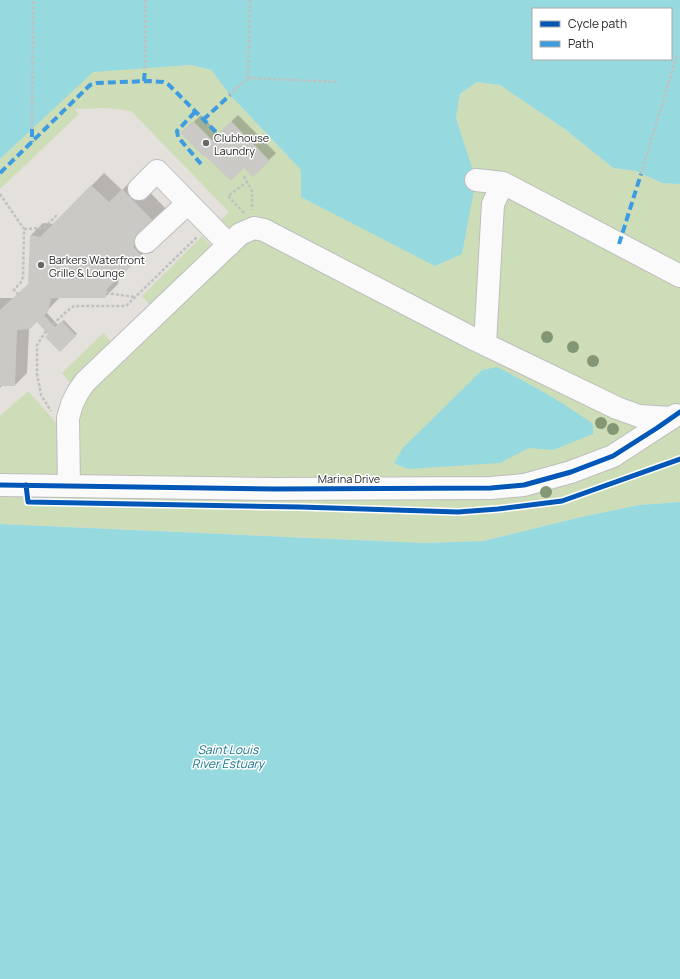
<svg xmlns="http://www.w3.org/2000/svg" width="680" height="979" font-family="Manrope,sans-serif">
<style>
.green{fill:#cdddb8}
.water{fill:#96dae0;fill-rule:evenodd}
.shadow{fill:#0003}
.building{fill:#cbc9c6}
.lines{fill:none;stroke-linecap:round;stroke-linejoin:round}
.minor-casing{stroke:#bebdbe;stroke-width:24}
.path{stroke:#c1c0c0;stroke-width:2.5;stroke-dasharray:3 2;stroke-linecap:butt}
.minor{stroke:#fbfafa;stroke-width:22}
.quiet{stroke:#3d9ce0;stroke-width:4;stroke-dasharray:8 4;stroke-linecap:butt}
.cycleway-casing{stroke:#fff;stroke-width:8}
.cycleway{stroke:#0057b8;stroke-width:5}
.tree{fill:#849774}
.poi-dot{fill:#696866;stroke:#fff;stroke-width:1.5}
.labels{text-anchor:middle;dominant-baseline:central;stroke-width:3;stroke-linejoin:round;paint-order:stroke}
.poi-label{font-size:11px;fill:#272727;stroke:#fff;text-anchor:start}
.street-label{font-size:11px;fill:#272727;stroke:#fff}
.water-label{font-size:12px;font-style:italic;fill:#187589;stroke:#fff}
</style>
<rect width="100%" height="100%" fill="#e4e0dc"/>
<!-- green -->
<path class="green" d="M191,65L211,70L230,95L301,170L465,146L456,118L460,94L477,82L500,85L566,130L613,168L636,171L662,183L680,184V502L639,505L581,517L483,541L423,543L0,524V416L28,391L59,426L72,385L62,373L103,333L110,341L113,342L150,305L142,296L202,236L211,245L214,244L207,233L229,212L131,111L106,108L75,109L79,114L0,189V159L93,71Z"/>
<!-- water -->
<path class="water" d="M0,0H680V184L662,183L636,171L613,168L566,130L500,85L477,82L460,94L456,118L476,180L462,254L435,266L301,197V170L230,95L211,70L191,65L93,72L0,159ZM533,9H671V59H533Z
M497,367C530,384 563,402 593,424V434L553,450L529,448L500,463L408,469L394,463L403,448L482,370Z
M680,502V979H0V524L423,543L483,541L581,517L639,505Z"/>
<!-- shadow -->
<path class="shadow" d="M201,115L219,134L238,115L276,153L253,176L244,167L182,133Z
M104,173L122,190L135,177L168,211L154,243L119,277L118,284L105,297H60L46,312L58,325L64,320L77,334L60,351L49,334L37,321L29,329L27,373L15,385H3L0,388V298H14L29,284L31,235L43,223L54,224Z"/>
<!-- building -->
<path class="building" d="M193,121L212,140L231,121L270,161L253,177L244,168L231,181L204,155L203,156L180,133Z
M91,185L109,202L122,189L156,224L133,247L142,256L107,289L106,298H51L48,312L44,315L55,327L62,321L76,336L60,352L45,337L48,334L37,322L30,329L17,330L15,386H0V310L28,284L30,235L40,237Z"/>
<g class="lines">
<defs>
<path id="minor" d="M476,180L503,183L680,276
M139,189L157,171L229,245
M146,242L188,203
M485,344L493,204L503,183
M0,485L275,489L491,488L524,485L571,472L613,456L676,415
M69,486L68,418L72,404L78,392L85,382L240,234L254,228L264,230L472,338L617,408L639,416L671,418"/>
</defs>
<!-- minor casing -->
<use href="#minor" class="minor-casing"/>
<!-- path -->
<path class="path" d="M145,0V69
M248,78L250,0
M230,95L248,78L339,82
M32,129L33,0
M641,174L677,55
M244,176L252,191V210
M0,194L24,229L23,277L21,282L14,290L18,294
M244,213L228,196L247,182
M24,229L44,228L56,216L58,218
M106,293L135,297
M53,324L67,311L74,306H126L197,237
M46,331L37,345V374L41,395L51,411"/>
<!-- minor -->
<use href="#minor" class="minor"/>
<!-- quiet -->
<path class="quiet" d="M144,81L145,69
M195,112L177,131L178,137L201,164
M203,120L230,95
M32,129V142
M0,173L90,85L97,83L149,81L163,82L169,85L218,134
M619,244L641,174"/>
<defs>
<path id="cycleway" d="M0,485L275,489L491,488L524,485L571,472L613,456L657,428L680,412
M26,485L28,502L300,507L458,512L498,509L562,501L680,459"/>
</defs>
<!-- cycleway casing -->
<use href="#cycleway" class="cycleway-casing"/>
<!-- cycleway -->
<use href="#cycleway" class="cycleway"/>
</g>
<!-- trees -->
<g class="tree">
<circle cx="547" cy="337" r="6"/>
<circle cx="573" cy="347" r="6"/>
<circle cx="593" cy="361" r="6"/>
<circle cx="601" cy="423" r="6"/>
<circle cx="613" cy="429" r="6"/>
<circle cx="546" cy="492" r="6"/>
</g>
<!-- markers -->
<g class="poi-dot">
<circle cx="206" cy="143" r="4"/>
<circle cx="41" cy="265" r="4"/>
</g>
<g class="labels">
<!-- poi labels -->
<g class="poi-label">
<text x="214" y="137">Clubhouse<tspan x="214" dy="13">Laundry</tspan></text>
<text x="49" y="259">Barkers Waterfront<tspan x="49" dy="13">Grille &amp; Lounge</tspan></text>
</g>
<!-- street labels -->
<g class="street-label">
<text x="349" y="478">Marina Drive</text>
</g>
<!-- water labels -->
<g class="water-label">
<text x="228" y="749">Saint Louis<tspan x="228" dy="14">River Estuary</tspan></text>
</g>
</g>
<!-- legend -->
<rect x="532" y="8" width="140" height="52" fill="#ffffff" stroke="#a9a9a9"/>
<rect x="540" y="21" width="20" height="6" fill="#0057b8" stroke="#a9a9a9"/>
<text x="568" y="28" font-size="12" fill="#272727">Cycle path</text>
<rect x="540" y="41" width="20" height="6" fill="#3d9ce0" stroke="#a9a9a9"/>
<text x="568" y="48" font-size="12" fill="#272727">Path</text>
</svg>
